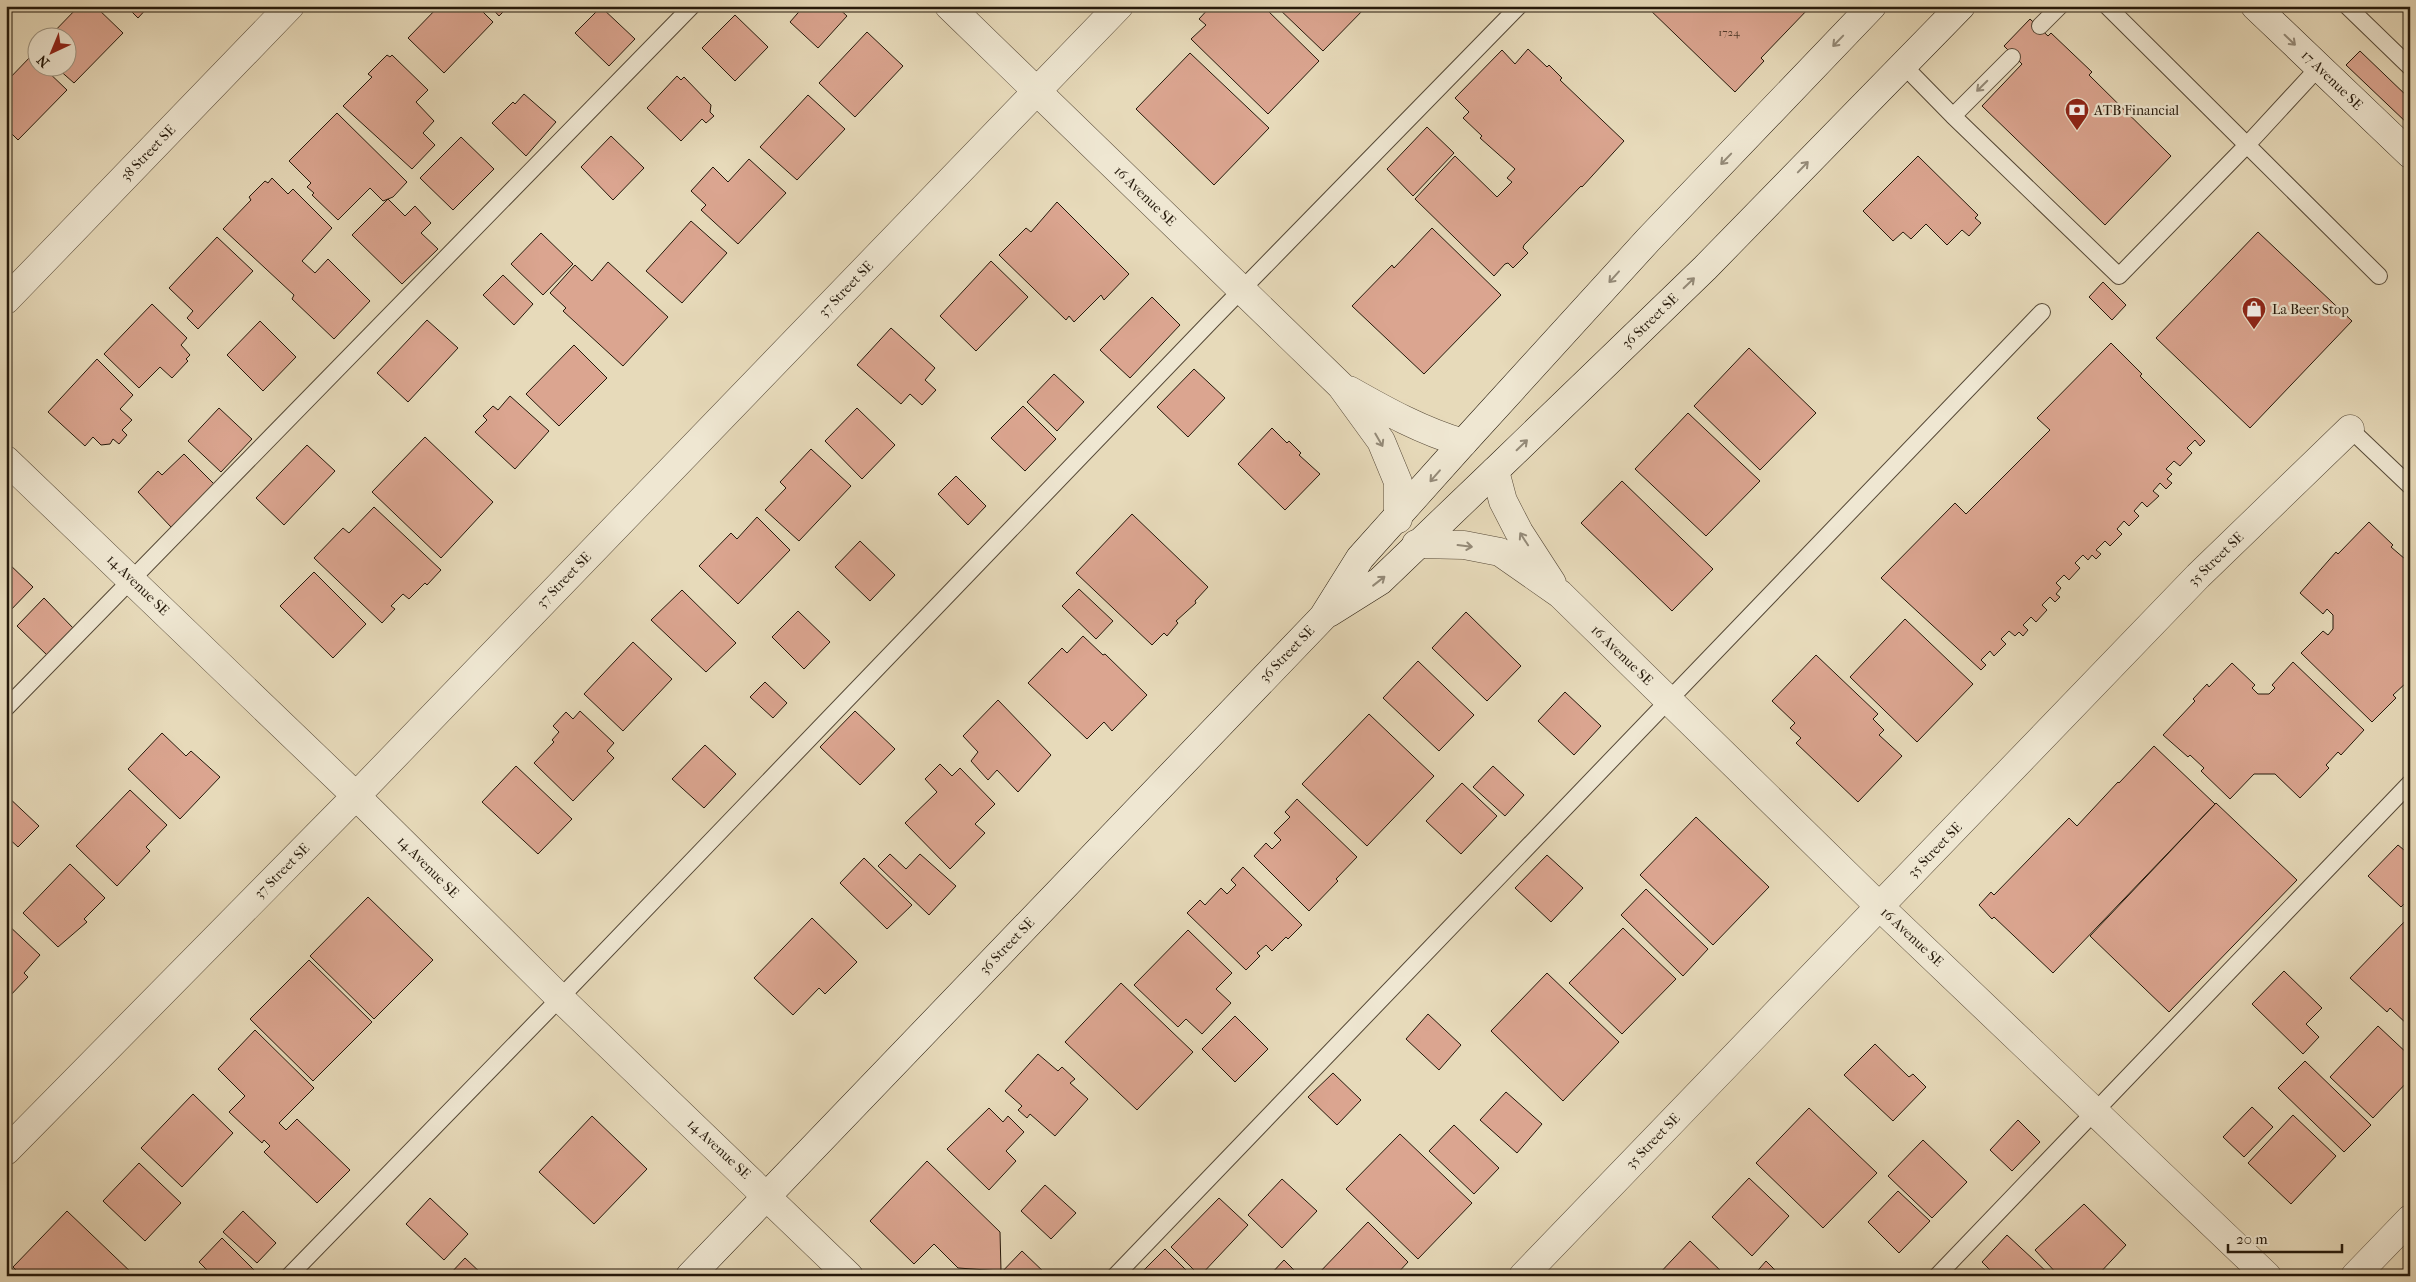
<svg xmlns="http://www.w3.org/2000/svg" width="2416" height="1282" font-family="'IM FELL French Canon',serif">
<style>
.building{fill:#dba590;stroke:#25190b}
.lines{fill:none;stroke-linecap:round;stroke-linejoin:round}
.lane-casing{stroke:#564937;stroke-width:18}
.street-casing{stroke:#564937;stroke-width:29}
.secondary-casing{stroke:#25190b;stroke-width:29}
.lane{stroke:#efe7d2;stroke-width:16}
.street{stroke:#efe7d2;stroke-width:28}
.secondary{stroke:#efe7d2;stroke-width:28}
.oneway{stroke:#948a78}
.labels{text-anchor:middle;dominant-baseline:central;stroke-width:4.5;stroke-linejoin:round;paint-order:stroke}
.number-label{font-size:11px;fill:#523c2c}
.street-label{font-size:14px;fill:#25190b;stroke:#efe7d2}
.poi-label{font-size:14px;fill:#25190b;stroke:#efe7d2;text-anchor:start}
</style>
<rect width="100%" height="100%" fill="#e7daba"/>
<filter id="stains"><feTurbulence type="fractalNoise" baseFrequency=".004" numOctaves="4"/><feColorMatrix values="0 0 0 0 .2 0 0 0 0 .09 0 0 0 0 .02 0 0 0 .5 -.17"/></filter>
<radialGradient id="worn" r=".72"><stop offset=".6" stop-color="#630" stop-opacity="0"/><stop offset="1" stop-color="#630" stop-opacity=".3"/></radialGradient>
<!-- building -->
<path class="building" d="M79,6H95L123,33L74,83L57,68H68V38H48Z
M126,6H149L138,18Z
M439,6H477L493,22L444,73L408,38Z
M490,6H509L499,16Z
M804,6H836L847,16L818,48L790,22Z
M1211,6H1263L1319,61L1268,114L1191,39L1206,25L1199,19Z
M1276,6H1367L1323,51Z
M1646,6H1811L1761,58L1764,61L1735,92Z
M601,7L635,39L609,66L575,33Z
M735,15L768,47L735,81L702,48Z
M2030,19L2048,36L2051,33L2092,72L2089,75L2171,156L2105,225L1982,106L2022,64L2004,46Z
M867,32L903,66L855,117L819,83Z
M1528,49L1547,67L1549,65L1562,78L1560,80L1624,141L1582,187L1581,186L1524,245L1523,248L1528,253L1513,268L1508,263L1505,264L1494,276L1415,199L1455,156L1497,197L1512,182L1507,178L1515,169L1480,138L1482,136L1463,118L1469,112L1455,98L1502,50L1515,64Z
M2360,51L2410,99V122L2408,124L2346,65Z
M1190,53L1269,128L1214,185L1136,109Z
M32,55L38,61V68H44L67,90L18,140L6,128V82Z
M387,55L390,57L392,55L428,90L416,102L434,121L423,133L435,145L412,169L343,106L372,77L368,74Z
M677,76L681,80L684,77L711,105L710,112L714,116L706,123L702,119L681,141L647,108Z
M524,94L556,122L526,156L492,123L513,102L515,104Z
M808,95L845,129L797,180L760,147Z
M337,113L407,182L393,197L383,201L370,188L338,220L312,195L314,193L307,187L311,183L289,161Z
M1427,127L1454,153L1413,196L1387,169Z
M611,136L644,168L613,200L581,167Z
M461,137L494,169L453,210L420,178Z
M1918,156L1978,215L1975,218L1981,223L1969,236L1962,230L1947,245L1926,224L1911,239L1903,232L1893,241L1863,211Z
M749,159L786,193L738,244L701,210L706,205L691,191L713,167L728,182Z
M272,178L288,194L293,189L332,228L302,261L315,273L328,259L370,301L334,339L292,299L294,295L223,229L251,200L249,197L265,181L268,183Z
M388,199L405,216L415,206L431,223L421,233L438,249L402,284L352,235Z
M1057,202L1129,274L1104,300L1101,295L1074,322L1069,316L1066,320L999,255L1026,228L1031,232Z
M691,221L727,253L682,303L646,271Z
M1432,228L1501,295L1424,374L1352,306L1392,265L1394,268Z
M2258,232L2352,321L2250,428L2156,338Z
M541,233L573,264L543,295L511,264Z
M217,237L253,271L198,329L187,318L193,311L169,288Z
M991,261L1028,297L976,351L940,316Z
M608,262L668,317L623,366L563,311L566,308L550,293L575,265L592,281Z
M503,275L533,304L514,325L483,295Z
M2103,282L2126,305L2112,320L2089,297Z
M1152,297L1180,325L1130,378L1100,350Z
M152,304L187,338L181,345L190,355L186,359L188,361L172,378L160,367L139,388L104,354Z
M427,320L458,348L408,402L377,373Z
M260,321L296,357L263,391L227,355Z
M891,328L935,368L925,380L936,390L922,405L910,394L901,404L857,365Z
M2111,343L2142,374L2140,376L2205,441L2200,446L2195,440L2187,448L2192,453L2180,466L2174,461L2166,469L2172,474L2167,479L2172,483L2166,489L2160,483L2153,491L2159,496L2147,507L2142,502L2134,511L2139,516L2129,526L2124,521L2117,529L2122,534L2110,546L2105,541L2096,550L2101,554L2096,559L2092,555L2088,560L2083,555L2075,563L2080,568L2069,580L2064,575L2056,583L2061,588L2056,594L2060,597L2055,602L2050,597L2042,605L2047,610L2036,622L2031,617L2023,625L2028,630L2023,636L2019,632L2015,636L2009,631L2001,639L2006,644L1994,656L1990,651L1981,660L1986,665L1981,670L1881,578L1955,503L1966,514L2050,430L2037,418Z
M574,345L607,378L559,426L526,394Z
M1749,348L1816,413L1760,470L1694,406Z
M97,359L133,395L120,409L132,420L122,430L127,435L119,444L113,439L110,444L101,445L93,437L85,446L48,412Z
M1194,369L1225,398L1188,437L1157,407Z
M1054,374L1084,402L1057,431L1027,402Z
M510,396L549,431L515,469L475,432L487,420L483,416L493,406L498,410Z
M1023,406L1056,439L1025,471L991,438Z
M219,408L252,439L221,472L188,441Z
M857,408L895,445L862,479L825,441Z
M1688,413L1760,481L1706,536L1635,469Z
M1272,428L1287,443L1289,441L1301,453L1299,455L1320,474L1285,510L1238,464Z
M425,437L493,502L441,558L372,492Z
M307,445L335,471L284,525L256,498Z
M811,449L851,486L799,541L765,510L786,488L780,482Z
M184,454L214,484L171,527L138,492L158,471L162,475Z
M956,476L986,506L968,525L938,494Z
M1622,481L1713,569L1672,611L1581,523Z
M374,507L441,570L427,585L425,583L409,599L403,594L391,606L395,609L382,623L314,558L343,528L349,533Z
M1132,514L1208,587L1195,601L1196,603L1176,621L1178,623L1167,636L1164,633L1152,645L1076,573Z
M757,517L790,550L738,604L699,566L731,533L737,539Z
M2369,522L2393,545L2391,547L2405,559L2407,557L2410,560V684L2407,682L2393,695L2396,698L2372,722L2301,653L2323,631L2328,635L2333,629V615L2327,609L2323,614L2300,593L2336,552L2338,554Z
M860,541L895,575L870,601L835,567Z
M6,561L33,587L6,615Z
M314,572L366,624L333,658L280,606Z
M1079,589L1113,621L1096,639L1062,606Z
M682,590L736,643L706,672L651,620Z
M44,598L74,629L48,656L17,626Z
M798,611L830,642L804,669L772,637Z
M1466,612L1521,666L1487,701L1432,648Z
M1905,619L1973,684L1917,742L1850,677Z
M1083,636L1103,655L1105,654L1147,695L1112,731L1104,722L1087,739L1028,683L1062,648L1067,653Z
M633,642L672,679L623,731L584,694Z
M1816,655L1878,714L1873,719L1884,730L1879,735L1902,756L1858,802L1796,743L1801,738L1790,728L1795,723L1772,701Z
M1418,661L1474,715L1439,751L1383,698Z
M2293,662L2364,730L2341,755L2338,752L2326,765L2329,768L2300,798L2275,774H2254L2230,799L2201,771L2204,768L2190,755L2188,757L2163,735L2195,701L2193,699L2207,684L2209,687L2232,663L2255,685L2252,688L2258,694H2269L2275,688L2272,685Z
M765,682L787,703L773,718L750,697Z
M1565,692L1601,726L1574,755L1538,721Z
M998,700L1051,755L1018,792L997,770L988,780L971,761L978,752L963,736Z
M580,711L614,743L607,751L614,758L573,801L534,763L554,742L552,740L559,732L553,726L566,712L573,719Z
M855,711L895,749L860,785L820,747Z
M1369,714L1434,776L1367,846L1302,784Z
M162,733L186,756L191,751L220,777L180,819L128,769Z
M705,745L736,774L704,808L672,779Z
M2154,746L2215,804L2053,973L1994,917L1992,919L1979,905L1991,892L1994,895L2069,818L2077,826L2118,782L2119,783Z
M940,764L952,776L960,768L995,804L975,824L985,833L950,869L905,823L937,792L925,779Z
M516,766L572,819L538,854L482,802Z
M1493,766L1524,795L1505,816L1473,787Z
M1462,783L1497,816L1461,854L1426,821Z
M130,790L167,825L146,847L150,851L117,886L76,846Z
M6,795L39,826L18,847L6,836Z
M1297,799L1357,857L1336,879L1338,881L1309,911L1254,856L1266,843L1272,849L1281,840L1274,833L1290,817L1285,812Z
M2216,803L2297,880L2169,1012L2090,936Z
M1696,817L1769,887L1713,945L1640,875Z
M2398,845L2410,855V898L2401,907L2368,876Z
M890,854L906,869L920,854L956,886L929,915L878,866Z
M1547,855L1583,888L1551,922L1515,888Z
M864,858L912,905L887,929L840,883Z
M70,864L105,898L84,919L87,922L58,947L23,913Z
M1243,867L1302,925L1288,939L1286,937L1272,951L1266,945L1257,953L1260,956L1246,970L1187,913L1200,900L1205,905L1221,888L1227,894L1236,885L1231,880Z
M1646,889L1708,949L1683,976L1621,915Z
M368,897L433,960L374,1019L310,956Z
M812,918L857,962L825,994L819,988L793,1015L754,978Z
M2406,920L2410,924V1027L2390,1008L2387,1012L2350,978Z
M6,923L40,955L24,973L28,977L6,1000Z
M1623,928L1676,979L1622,1034L1569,983Z
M1188,930L1232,973L1216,989L1231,1003L1202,1034L1186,1019L1178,1027L1134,985Z
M309,960L372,1022L313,1081L250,1019Z
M2284,971L2322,1008L2306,1024L2319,1037L2303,1054L2252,1004Z
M1547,973L1619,1042L1563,1101L1491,1031Z
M1121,983L1193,1052L1137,1110L1065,1042Z
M1428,1014L1461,1045L1439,1070L1406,1039Z
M1235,1016L1268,1049L1235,1082L1202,1049Z
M2378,1026L2410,1056V1079L2373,1118L2330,1077Z
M255,1030L314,1088L279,1123L286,1130L297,1119L350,1170L317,1203L264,1152L270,1146L264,1140L262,1143L229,1112L245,1096L218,1069Z
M1875,1044L1909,1077L1913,1074L1926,1087L1893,1121L1844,1075Z
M1038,1054L1058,1071L1062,1067L1075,1079L1070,1083L1088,1099L1055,1136L1030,1114L1027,1118L1018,1110L1022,1106L1005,1091Z
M2305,1061L2371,1125L2344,1152L2278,1088Z
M1333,1073L1361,1100L1337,1125L1308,1097Z
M1506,1092L1542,1124L1517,1153L1480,1120Z
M193,1094L233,1133L182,1187L141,1148Z
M2252,1107L2273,1127L2244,1157L2223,1137Z
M989,1108L1003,1122L1008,1116L1024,1132L1006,1151L1016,1161L989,1190L947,1149Z
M1809,1108L1877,1173L1823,1228L1756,1163Z
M2293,1115L2336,1156L2291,1204L2248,1163Z
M592,1116L647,1169L594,1224L539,1172Z
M2018,1120L2040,1142L2012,1171L1990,1150Z
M1454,1125L1499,1168L1474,1194L1429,1151Z
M1400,1134L1472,1203L1418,1259L1346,1189Z
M1923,1140L1967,1182L1932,1218L1888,1176Z
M927,1161L1000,1232L1001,1271L958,1268L934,1244L914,1264L870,1221Z
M139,1163L181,1203L145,1241L103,1201Z
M1749,1178L1789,1216L1752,1256L1712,1217Z
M1282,1179L1317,1211L1282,1248L1248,1215Z
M1045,1185L1076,1213L1051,1239L1021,1211Z
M1898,1191L1930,1221L1899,1253L1868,1222Z
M430,1198L468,1234L444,1260L406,1224Z
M1219,1198L1248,1225L1200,1276L1171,1247Z
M2084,1204L2126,1245L2097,1276H2059L2035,1250Z
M67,1211L135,1276H22L13,1267Z
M243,1211L276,1243L257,1263L223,1232Z
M1368,1222L1408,1262L1395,1276H1316Z
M2007,1235L2049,1274L2047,1276H1996L1982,1262Z
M222,1238L254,1270L249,1276H213L199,1262Z
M1690,1241L1726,1276H1657Z
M1165,1249L1192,1276H1143L1141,1273Z
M1022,1251L1048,1276H998Z
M465,1258L484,1276L449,1275Z
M1284,1260L1300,1276H1269Z
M1766,1261L1781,1276H1753Z"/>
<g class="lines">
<defs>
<path id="lane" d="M2107,6L2247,145L2319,67
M2347,6L2410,67
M2040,26L2060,6
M1904,66L1953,116L2119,276L2247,145L2379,276
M1953,116L2012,57
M2350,429L2410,486
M6,708L692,6
M289,1276L560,998L1213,319L1519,6
M1115,1276L2042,312
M1937,1276L2410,783"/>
<path id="street" d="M949,6L1341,386L1381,441L1398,482V519
M6,300L290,6
M1349,390C1386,411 1422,431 1463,443
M6,460L356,796L560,998L849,1276
M1495,471L1503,501L1519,532L1552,583
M1416,544L1464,545L1500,552L1560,594L1880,907L2267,1276
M6,1151L356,796L1119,6
M1523,1276L2198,576L2350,429
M2355,1276L2410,1219"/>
<path id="secondary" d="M2255,6L2410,154
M1329,613L1380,581L1502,464L1705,268L1961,6
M690,1276L1323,617L1360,558L1463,443L1648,240L1872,6"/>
</defs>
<!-- lane casing -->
<use href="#lane" class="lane-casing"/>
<!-- street casing -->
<use href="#street" class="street-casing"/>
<!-- secondary casing -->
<use href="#secondary" class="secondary-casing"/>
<!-- lane -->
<use href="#lane" class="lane"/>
<!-- street -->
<use href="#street" class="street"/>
<!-- secondary -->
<use href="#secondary" class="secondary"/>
</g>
<!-- one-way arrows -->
<defs><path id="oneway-shaft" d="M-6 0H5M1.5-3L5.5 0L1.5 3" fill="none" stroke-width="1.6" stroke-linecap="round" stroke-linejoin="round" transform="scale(1.25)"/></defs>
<g class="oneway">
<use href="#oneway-shaft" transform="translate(2290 40) rotate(44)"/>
<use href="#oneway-shaft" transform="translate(1838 41) rotate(134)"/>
<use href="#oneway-shaft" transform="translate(1982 86) rotate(135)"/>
<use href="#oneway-shaft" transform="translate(1726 159) rotate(134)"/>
<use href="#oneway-shaft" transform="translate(1803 167) rotate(-46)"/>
<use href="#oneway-shaft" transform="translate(1614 277) rotate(132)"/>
<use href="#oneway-shaft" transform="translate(1689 283) rotate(-44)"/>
<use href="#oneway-shaft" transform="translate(1379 440) rotate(60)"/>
<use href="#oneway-shaft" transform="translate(1522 445) rotate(-44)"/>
<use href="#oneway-shaft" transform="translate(1435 476) rotate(131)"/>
<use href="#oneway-shaft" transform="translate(1524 539) rotate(-123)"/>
<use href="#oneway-shaft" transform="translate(1465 546) rotate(7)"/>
<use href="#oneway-shaft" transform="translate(1379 581) rotate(-38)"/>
</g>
<!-- icons -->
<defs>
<symbol id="bank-pin" viewBox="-11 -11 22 30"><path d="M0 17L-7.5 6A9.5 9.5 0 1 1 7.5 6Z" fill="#8f2418" stroke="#efe7d2"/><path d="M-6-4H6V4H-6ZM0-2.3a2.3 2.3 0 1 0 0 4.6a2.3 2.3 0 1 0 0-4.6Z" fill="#fff"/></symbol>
<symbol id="shop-pin" viewBox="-11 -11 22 30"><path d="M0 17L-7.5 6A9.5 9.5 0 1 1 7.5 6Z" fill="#8f2418" stroke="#efe7d2"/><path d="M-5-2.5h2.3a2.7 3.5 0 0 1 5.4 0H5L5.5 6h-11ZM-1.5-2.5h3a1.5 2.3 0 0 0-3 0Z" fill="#fff"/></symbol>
</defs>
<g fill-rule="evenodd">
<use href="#bank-pin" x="2063" y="96" width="28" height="38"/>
<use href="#shop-pin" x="2240" y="295" width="28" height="38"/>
</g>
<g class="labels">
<!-- number labels -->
<g class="number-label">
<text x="1729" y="32">1724</text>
</g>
<!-- street labels -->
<g class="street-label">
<text transform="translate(2332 80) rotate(44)">17 Avenue SE</text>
<text transform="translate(148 153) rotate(-46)">38 Street SE</text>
<text transform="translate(1145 196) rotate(44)">16 Avenue SE</text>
<text transform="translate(846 289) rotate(-46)">37 Street SE</text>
<text transform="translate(1650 321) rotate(-44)">36 Street SE</text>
<text transform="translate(2216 559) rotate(-44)">35 Street SE</text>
<text transform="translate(564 580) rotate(-46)">37 Street SE</text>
<text transform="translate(138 585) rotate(44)">14 Avenue SE</text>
<text transform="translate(1287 654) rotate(-46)">36 Street SE</text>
<text transform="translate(1622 655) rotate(44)">16 Avenue SE</text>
<text transform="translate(1935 850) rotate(-46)">35 Street SE</text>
<text transform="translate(428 867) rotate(45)">14 Avenue SE</text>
<text transform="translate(282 871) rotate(-45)">37 Street SE</text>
<text transform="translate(1912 937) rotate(43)">16 Avenue SE</text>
<text transform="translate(1007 946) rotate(-46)">36 Street SE</text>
<text transform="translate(1653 1141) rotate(-46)">35 Street SE</text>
<text transform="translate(719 1149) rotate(43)">14 Avenue SE</text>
</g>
<!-- poi labels -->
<g class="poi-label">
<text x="2094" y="110">ATB Financial</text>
<text x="2272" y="309">La Beer Stop</text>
</g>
</g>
<!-- margin -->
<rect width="2416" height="1282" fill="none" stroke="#e7daba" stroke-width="25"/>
<rect x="8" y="8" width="2401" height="1267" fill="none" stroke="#25190b" stroke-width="2.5"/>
<rect x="12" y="12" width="2391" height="1257" fill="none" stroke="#25190b"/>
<!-- north arrow -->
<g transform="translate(52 52) rotate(224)"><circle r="24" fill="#efe7d2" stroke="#9e9582"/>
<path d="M0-4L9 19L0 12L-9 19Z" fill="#8f2418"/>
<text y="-8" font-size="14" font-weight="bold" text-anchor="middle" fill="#25190b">N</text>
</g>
<!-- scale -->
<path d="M2228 1244v8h114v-8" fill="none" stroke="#25190b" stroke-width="2.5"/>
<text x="2236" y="1244" font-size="15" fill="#25190b" stroke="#efe7d2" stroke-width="4" paint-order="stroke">20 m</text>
<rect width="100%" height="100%" filter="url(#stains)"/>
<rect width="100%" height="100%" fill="url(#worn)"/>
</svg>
